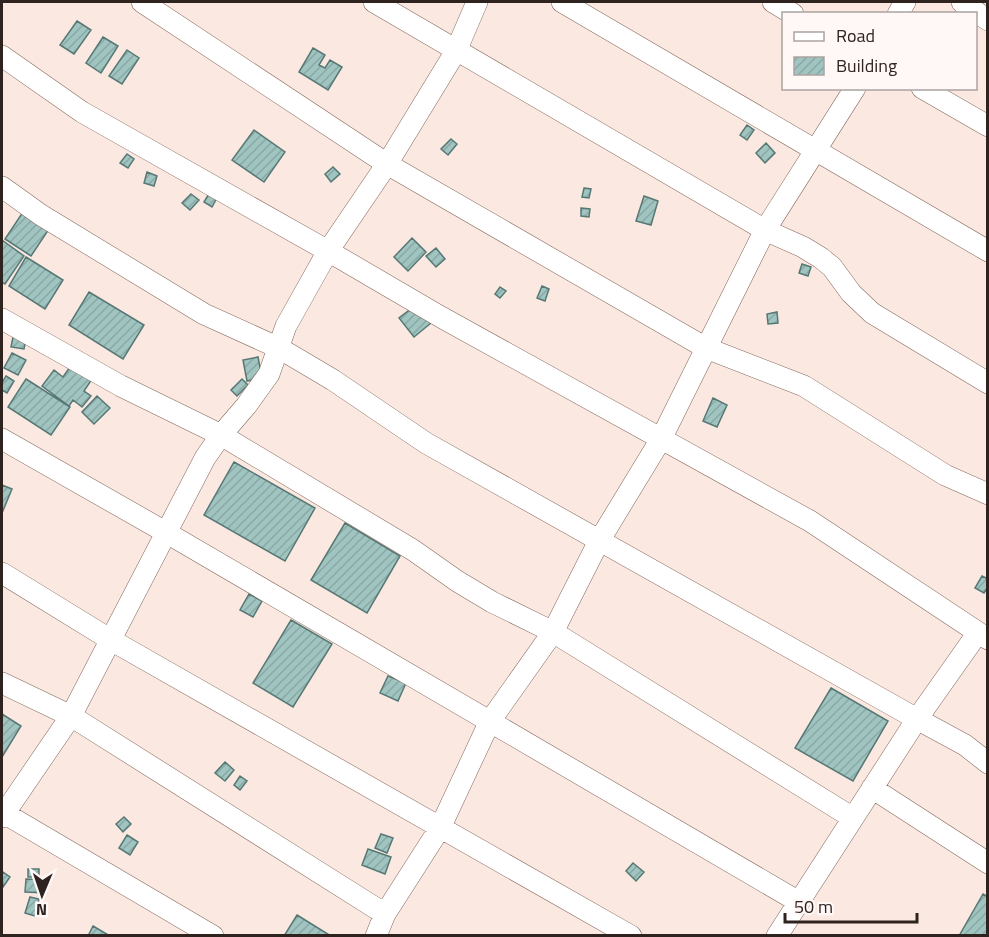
<svg xmlns="http://www.w3.org/2000/svg" width="989" height="937" font-family="'Titillium Web',sans-serif">
<style>
.building{fill:url(#building-hatch);stroke:#567875;stroke-width:1.5}
.lines{fill:none;stroke-linecap:round;stroke-linejoin:round}
.minor-casing{stroke:#84695d;stroke-width:22}
.minor{stroke:#fff;stroke-width:21}
</style>
<defs>
<pattern id="building-hatch" width="6" height="6" patternUnits="userSpaceOnUse" patternTransform="scale(1.5)"><rect width="6" height="6" fill="#a0c4c0"/><path d="M-1 1l2-2M0 6l6-6M5 7l2-2" fill="none" stroke="#8aa8a5"/></pattern>
</defs>
<rect width="100%" height="100%" fill="#fbe8e0"/>
<!-- building -->
<path class="building" d="M77,21L91,30L74,54L60,45Z
M103,37L118,46L101,73L86,63Z
M313,48L325,55L319,65L325,68L330,60L342,67L328,90L299,72Z
M127,50L139,58L122,84L109,76Z
M747,125L754,130L747,140L740,135Z
M254,130L285,152L264,182L232,160Z
M451,139L457,144L448,155L441,149Z
M766,143L775,153L765,163L756,153Z
M127,154L134,159L128,168L120,163Z
M333,167L340,174L331,182L325,174Z
M147,172L157,176L154,186L144,183Z
M584,188L591,189L589,198L582,197Z
M211,190L219,194L212,207L204,202Z
M191,194L199,200L190,210L182,203Z
M644,196L658,201L651,225L636,221Z
M581,208L590,209L589,217L581,216Z
M23,212L49,229L31,256L5,239Z
M412,238L426,252L408,271L394,257Z
M2,240L24,256L5,284L2,282Z
M436,248L445,259L436,267L426,256Z
M26,257L63,280L45,309L9,286Z
M802,264L811,267L808,276L799,273Z
M542,286L549,289L545,301L537,298Z
M500,287L506,291L500,298L495,294Z
M89,292L144,325L123,359L69,325Z
M416,305L431,323L414,337L399,318Z
M777,312L778,323L768,324L767,314Z
M13,337L26,339L24,349L11,347Z
M12,353L26,360L18,375L4,368Z
M258,357L262,378L247,381L243,360Z
M72,364L92,379L84,391L91,396L82,407L73,400L69,406L42,386L54,370L63,377Z
M6,376L14,381L7,393L2,390V383Z
M26,379L70,407L51,435L8,407Z
M242,379L248,385L237,396L231,390Z
M97,396L110,408L94,424L82,412Z
M713,398L727,405L717,427L703,421Z
M234,462L315,508L285,561L204,515Z
M2,485L12,489L2,513Z
M345,523L400,556L367,613L311,580Z
M982,576L988,579V587L984,593L975,588Z
M249,594L262,601L253,617L240,610Z
M291,620L332,644L293,707L253,683Z
M388,676L406,683L398,701L380,693Z
M831,688L888,721L853,781L795,748Z
M2,714L21,726L2,757Z
M225,762L234,770L225,781L215,773Z
M240,776L247,781L240,790L234,785Z
M124,817L131,824L123,832L116,824Z
M381,834L393,838L387,853L375,848Z
M127,835L138,842L130,855L119,848Z
M368,849L391,857L385,874L362,865Z
M633,863L644,872L636,881L626,871Z
M28,869H39V877H28Z
M3,872L10,877L3,887L2,875Z
M26,879L46,880V893L25,892Z
M983,894L988,897V936H959Z
M30,897L39,899L35,916L25,913Z
M297,915L331,936H284Z
M93,926L110,936H88Z"/>
<g class="lines">
<defs>
<path id="minor" d="M142,2L387,164L706,348L804,386L945,475L988,494
M374,2L765,230L803,247L821,258L832,267L851,293L872,313L988,383
M477,2L456,51L387,164L328,251L441,317L810,521L988,639
M562,2L988,251
M773,2L793,14
M962,2L988,20
M898,14L905,2
M2,56L82,112L328,251L286,326L269,374L246,406L221,435L205,458L71,716L2,817
M922,88L988,126
M2,187L41,215L204,314L279,348L333,380L426,443L917,719L977,634
M2,319L121,386L221,435L413,550L457,581L492,602L553,632L853,818
M2,439L167,533L799,902
M2,573L111,640L631,936
M2,683L71,716L385,914
M872,788L988,863
M2,812L213,936
M376,936L385,914L440,828L490,721L553,632L599,541L661,439L765,230L855,88
M777,936L917,719L965,745L988,763"/>
</defs>
<!-- minor casing -->
<use href="#minor" class="minor-casing"/>
<!-- minor -->
<use href="#minor" class="minor"/>
</g>
<!-- border -->
<rect width="989" height="937" fill="none" stroke="#2e231e" stroke-width="6"/>
<!-- legend -->
<rect x="782" y="12" width="195" height="78" fill="#fff8f6" stroke="#aba3a0" stroke-width="1.5"/>
<rect x="794" y="32" width="30" height="9" fill="#ffffff" stroke="#aba3a0" stroke-width="1.5"/>
<text x="836" y="42" font-size="18" fill="#2e231e">Road</text>
<rect x="794" y="57" width="30" height="18" fill="url(#building-hatch)" stroke="#aba3a0" stroke-width="1.5"/>
<text x="836" y="72" font-size="18" fill="#2e231e">Building</text>
<!-- north arrow -->
<g transform="translate(42 895) rotate(182)" stroke="#fff8f6" stroke-width="4.5" paint-order="stroke">
<path d="M0-4.5L10 22L0 15L-10 22Z" fill="#2e231e"/>
<text y="-9" font-size="16" font-weight="bold" text-anchor="middle" fill="#2e231e">N</text>
</g>
<!-- scale -->
<path d="M785 913v9h132v-9" fill="none" stroke="#2e231e" stroke-width="3"/>
<text x="794" y="913" font-size="18" fill="#2e231e" stroke="#fff8f6" stroke-width="4.5" paint-order="stroke">50 m</text>
</svg>
